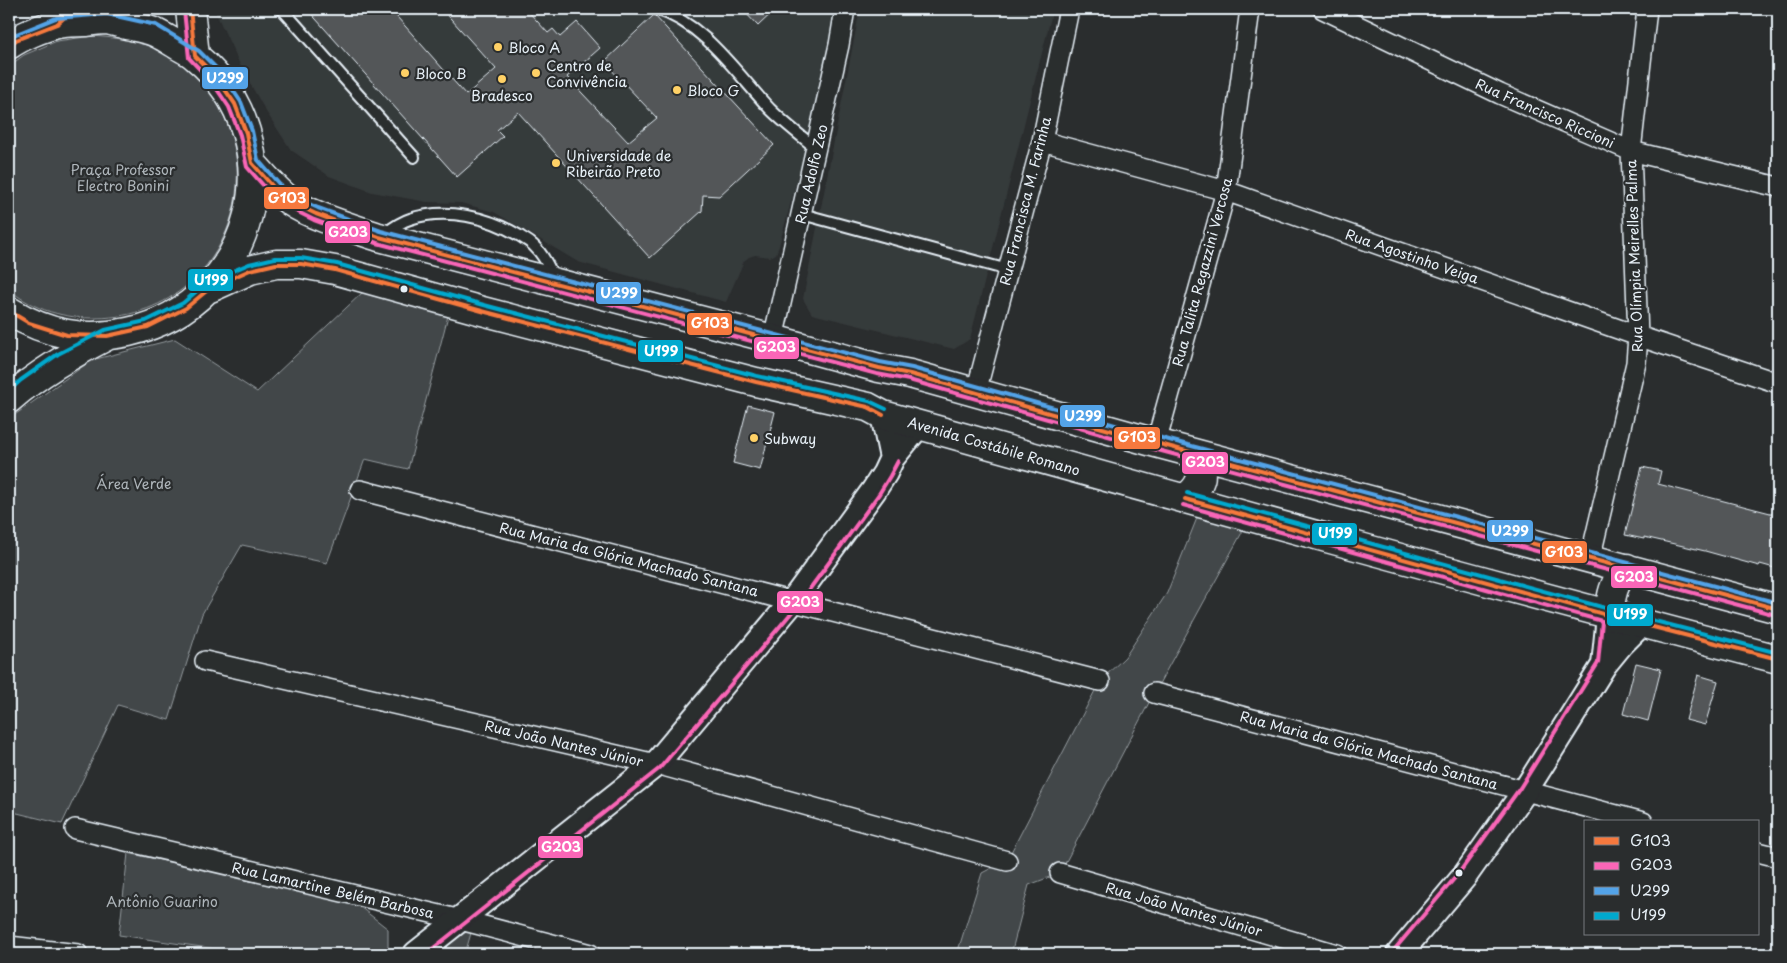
<svg xmlns="http://www.w3.org/2000/svg" width="1787" height="963" font-family="'Playpen Sans',sans-serif">
<style>
.built{fill:#363a3b}
.green{fill:#424648;stroke:#959ca0}
.building{fill:#535759;stroke:#e8f1f8}
.lines{fill:none;stroke-linecap:round;stroke-linejoin:round}
.service-casing{stroke:#e8f1f8;stroke-width:14}
.minor-casing{stroke:#e8f1f8;stroke-width:22}
.tertiary-casing{stroke:#e8f1f8;stroke-width:28}
.secondary-casing{stroke:#e8f1f8;stroke-width:31}
.service{stroke:#2a2d2e;stroke-width:10}
.minor{stroke:#2a2d2e;stroke-width:19}
.tertiary{stroke:#2a2d2e;stroke-width:24}
.secondary{stroke:#2a2d2e;stroke-width:28}
.bus-1-casing{stroke:#2a2d2e;stroke-width:8}
.bus-2-casing{stroke:#2a2d2e;stroke-width:8}
.bus-3-casing{stroke:#2a2d2e;stroke-width:8}
.bus-4-casing{stroke:#2a2d2e;stroke-width:8}
.bus-1{stroke:#f6793e;stroke-width:4}
.bus-2{stroke:#fa66b7;stroke-width:4}
.bus-3{stroke:#53a3e8;stroke-width:4}
.bus-4{stroke:#00a9ce;stroke-width:4}
.poi-dot{fill:#ffd166;stroke:#2a2d2e;stroke-width:2}
.bus-dot{fill:#e8f1f8;stroke:#2a2d2e;stroke-width:2}
.labels{text-anchor:middle;dominant-baseline:central;stroke-width:4.5;stroke-linejoin:round;paint-order:stroke}
.poi-label{font-size:14px;fill:#e8f1f8;stroke:#2a2d2e;text-anchor:start}
.street-label{font-size:14px;fill:#e8f1f8;stroke:#2a2d2e}
.park-label{font-size:14px;fill:#aeb5ba;stroke:#2a2d2e}
.line-badge{stroke:#2a2d2e;stroke-width:2}
.badge-label{font-size:14px;text-anchor:middle;font-weight:bold;fill:#fff}
</style>
<rect width="100%" height="100%" fill="#2a2d2e"/>
<filter id="ink" filterUnits="userSpaceOnUse"><feTurbulence type="fractalNoise" baseFrequency=".02" numOctaves="2"/><feDisplacementMap in="SourceGraphic" scale="10" xChannelSelector="R" yChannelSelector="G"/><feConvolveMatrix kernelMatrix="1 2 1 2 8 2 1 2 1" color-interpolation-filters="sRGB"/></filter>
<g filter="url(#ink)">
<!-- built -->
<path class="built" d="M214,9H838L829,63L779,246L776,254L770,257L755,255L749,257L744,261L726,302L578,262L494,212L461,203L427,202L372,192L329,176L291,150L265,110L242,69Z
M860,9H1052L1051,17L970,339L954,349L812,314L803,299Z"/>
<!-- green -->
<path class="green" d="M92,36C116,38 140,40 162,52C291,122 244,315 97,318C67,319 32,310 9,289V66L24,55L57,41Z
M364,291L449,312L408,469L365,459L327,563L242,545L202,614L169,720L118,705L62,824L9,811V419L92,360L175,339L257,392Z
M1199,513L1245,527L1154,693L1060,873L1029,885L1011,954H957L982,873L1007,860L1100,681L1125,657L1167,593Z
M128,853L355,903L388,929V950L381,954H250L119,935Z
M459,932L471,933L465,954H428Z"/>
<!-- building -->
<path class="building" d="M307,9H390L466,95L496,69L442,9H526L548,33L553,29L560,37L577,22L600,48L567,77L628,142L657,118L604,62L654,15L774,145L719,196L703,195L702,211L650,258L518,112L497,130L503,136L457,177Z
M742,9H776L758,26Z
M748,405L775,412L760,470L733,463Z
M1642,467L1661,471L1658,484L1778,515V569L1760,564L1759,566L1705,551L1644,537V539L1625,535Z
M1636,663L1661,669L1648,721L1623,714Z
M1698,675L1718,681L1705,725L1686,720Z"/>
<g class="lines">
<defs>
<path id="service" d="M282,9L414,157
M656,9C705,24 736,73 770,109C784,123 801,136 817,149
M802,214L1008,270
M383,235C391,229 400,222 410,219C446,207 488,217 520,236C524,239 529,241 533,245C543,254 549,267 555,280"/>
<path id="minor" d="M1323,9L1500,94L1631,151L1778,187
M1042,141L1226,191L1638,336L1778,383
M773,339L839,45L845,9
M976,392L1042,141L1069,9
M1156,443L1226,191L1250,9
M360,490L1100,681
M1590,559L1636,363L1638,336L1631,151L1647,9
M205,661L656,764L1007,861
M1154,693L1643,822
M75,829L461,920L590,954
M1758,852L1778,857
M1060,873L1337,954
M9,946L78,954"/>
<path id="tertiary" d="M883,415L892,458
M1604,665L1609,616
M416,954L656,764L793,601L874,490L885,473L892,458L919,425
M1399,954L1464,877L1525,791L1604,665L1622,643L1641,624"/>
<path id="secondary" d="M190,9L195,56
M9,45C20,37 43,27 57,24C67,22 78,22 87,22C93,21 100,20 106,20C115,21 124,25 132,26C139,28 147,29 154,32C161,35 167,39 174,43C181,48 190,51 196,57C297,141 256,304 128,332C84,341 48,335 9,311
M252,163C265,177 276,191 291,202C311,216 355,229 379,237L773,339L879,368L910,374L1156,443L1778,609
M210,288L250,270L276,264H301L335,270L482,311L756,382L868,407L883,415C1181,498 1479,581 1778,659
M9,399C39,373 70,355 105,337
M1185,499C1203,484 1204,476 1197,454
M1609,616C1611,596 1613,582 1627,568"/>
</defs>
<!-- service casing -->
<use href="#service" class="service-casing"/>
<!-- minor casing -->
<use href="#minor" class="minor-casing"/>
<!-- tertiary casing -->
<use href="#tertiary" class="tertiary-casing"/>
<!-- secondary casing -->
<use href="#secondary" class="secondary-casing"/>
<!-- service -->
<use href="#service" class="service"/>
<!-- minor -->
<use href="#minor" class="minor"/>
<!-- tertiary -->
<use href="#tertiary" class="tertiary"/>
<!-- secondary -->
<use href="#secondary" class="secondary"/>
<defs>
<path id="bus-1" d="M190,9L195,56L217,78L235,104L246,133L252,163L275,189L293,203L316,214L379,237L879,368L910,374L1156,443L1778,609
M9,45L16,40L57,24L74,9
M9,311L29,323L67,335L107,336L148,327L186,308L210,288L250,270L276,264H301L335,270L482,311L756,382L868,407L883,415
M1185,499L1618,618L1778,659"/>
<path id="bus-2" d="M184,10L189,58L212,82L229,107L240,135L247,167L271,194L290,208L314,220L377,243L877,374L909,380L1154,449L1776,615
M1183,505L1602,621L1598,663L1520,788L1459,873L1394,950
M426,954L660,768L798,605L879,494L890,476L898,461"/>
<path id="bus-3" d="M9,37L56,18L107,14L156,25L199,51L222,74L241,102L252,131L258,160L279,184L296,198L318,208L381,231L880,362L912,368L1158,437L1778,603"/>
<path id="bus-4" d="M9,391L21,380L58,354L105,330L146,321L183,303L207,282L249,264L275,258H301L337,264L484,305L757,376L869,401L886,409
M1187,493L1620,612L1778,653"/>
</defs>
<!-- bus-1 casing -->
<use href="#bus-1" class="bus-1-casing"/>
<!-- bus-2 casing -->
<use href="#bus-2" class="bus-2-casing"/>
<!-- bus-3 casing -->
<use href="#bus-3" class="bus-3-casing"/>
<!-- bus-4 casing -->
<use href="#bus-4" class="bus-4-casing"/>
<!-- bus-1 -->
<use href="#bus-1" class="bus-1"/>
<!-- bus-2 -->
<use href="#bus-2" class="bus-2"/>
<!-- bus-3 -->
<use href="#bus-3" class="bus-3"/>
<!-- bus-4 -->
<use href="#bus-4" class="bus-4"/>
</g>
</g>
<!-- markers -->
<g class="poi-dot">
<circle cx="498" cy="47" r="5"/>
<circle cx="405" cy="73" r="5"/>
<circle cx="536" cy="73" r="5"/>
<circle cx="502" cy="79" r="5"/>
<circle cx="677" cy="90" r="5"/>
<circle cx="556" cy="163" r="5"/>
<circle cx="754" cy="438" r="5"/>
</g>
<g class="bus-dot">
<circle cx="404" cy="289" r="4.5"/>
<circle cx="1459" cy="873" r="4.5"/>
</g>
<g class="labels">
<!-- poi labels -->
<g class="poi-label">
<text x="508" y="47">Bloco A</text>
<text x="546" y="65">Centro de<tspan x="546" dy="16">Convivência</tspan></text>
<text x="415" y="73">Bloco B</text>
<text x="687" y="90">Bloco G</text>
<text x="502" y="95" text-anchor="middle">Bradesco</text>
<text x="566" y="155">Universidade de<tspan x="566" dy="16">Ribeirão Preto</tspan></text>
<text x="764" y="438">Subway</text>
</g>
<!-- street labels -->
<g class="street-label">
<text transform="translate(1545 113) rotate(24)">Rua Francisco Riccioni</text>
<text transform="translate(811 174) rotate(-77)">Rua Adolfo Zeo</text>
<text transform="translate(1025 201) rotate(-76)">Rua Francisca M. Farinha</text>
<text transform="translate(1412 256) rotate(19)">Rua Agostinho Veiga</text>
<text transform="translate(1634 256) rotate(-92)">Rua Olímpia Meirelles Palma</text>
<text transform="translate(1202 272) rotate(-75)">Rua Talita Regazzini Vercosa</text>
<text transform="translate(994 446) rotate(16)">Avenida Costábile Romano</text>
<text transform="translate(629 559) rotate(14)">Rua Maria da Glória Machado Santana</text>
<text transform="translate(564 743) rotate(13)">Rua João Nantes Júnior</text>
<text transform="translate(1369 750) rotate(15)">Rua Maria da Glória Machado Santana</text>
<text transform="translate(333 890) rotate(13)">Rua Lamartine Belém Barbosa</text>
<text transform="translate(1184 909) rotate(16)">Rua João Nantes Júnior</text>
</g>
<!-- park labels -->
<g class="park-label">
<text x="123" y="169">Praça Professor<tspan x="123" dy="16">Electro Bonini</tspan></text>
<text x="134" y="483">Área Verde</text>
<text x="162" y="901">Antônio Guarino</text>
</g>
</g>
<g class="line-badge">
<rect x="201" y="66" width="48" height="24" rx="5" fill="#53a3e8"/>
<rect x="263" y="186" width="47" height="24" rx="5" fill="#f6793e"/>
<rect x="324" y="220" width="47" height="24" rx="5" fill="#fa66b7"/>
<rect x="187" y="268" width="47" height="24" rx="5" fill="#00a9ce"/>
<rect x="595" y="281" width="47" height="24" rx="5" fill="#53a3e8"/>
<rect x="686" y="312" width="47" height="24" rx="5" fill="#f6793e"/>
<rect x="753" y="336" width="47" height="24" rx="5" fill="#fa66b7"/>
<rect x="637" y="339" width="47" height="24" rx="5" fill="#00a9ce"/>
<rect x="1059" y="404" width="47" height="24" rx="5" fill="#53a3e8"/>
<rect x="1113" y="426" width="48" height="24" rx="5" fill="#f6793e"/>
<rect x="1181" y="451" width="48" height="24" rx="5" fill="#fa66b7"/>
<rect x="1486" y="519" width="48" height="24" rx="5" fill="#53a3e8"/>
<rect x="1311" y="522" width="47" height="24" rx="5" fill="#00a9ce"/>
<rect x="1541" y="540" width="47" height="24" rx="5" fill="#f6793e"/>
<rect x="1610" y="565" width="48" height="24" rx="5" fill="#fa66b7"/>
<rect x="776" y="590" width="48" height="24" rx="5" fill="#fa66b7"/>
<rect x="1606" y="603" width="48" height="24" rx="5" fill="#00a9ce"/>
<rect x="537" y="835" width="47" height="24" rx="5" fill="#fa66b7"/>
</g>
<g class="badge-label">
<text x="225" y="83">U299</text>
<text x="287" y="203">G103</text>
<text x="348" y="237">G203</text>
<text x="211" y="285">U199</text>
<text x="619" y="298">U299</text>
<text x="710" y="328">G103</text>
<text x="776" y="352">G203</text>
<text x="661" y="356">U199</text>
<text x="1083" y="421">U299</text>
<text x="1137" y="442">G103</text>
<text x="1205" y="467">G203</text>
<text x="1510" y="536">U299</text>
<text x="1335" y="538">U199</text>
<text x="1564" y="557">G103</text>
<text x="1634" y="582">G203</text>
<text x="800" y="607">G203</text>
<text x="1630" y="619">U199</text>
<text x="561" y="852">G203</text>
</g>
<!-- margin -->
<rect width="1787" height="963" fill="none" stroke="#2a2d2e" stroke-width="30"/>
<rect x="15" y="15" width="1757" height="933" fill="none" stroke="#e8f1f8" stroke-width="2" filter="url(#ink)"/>
<!-- legend -->
<rect x="1584" y="820" width="175" height="115" fill="#2a2d2e" stroke="#767b7f"/>
<rect x="1594" y="837" width="25" height="8" fill="#f6793e" stroke="#767b7f"/>
<text x="1630" y="846" font-size="15" fill="#e8f1f8">G103</text>
<rect x="1594" y="862" width="25" height="8" fill="#fa66b7" stroke="#767b7f"/>
<text x="1630" y="870" font-size="15" fill="#e8f1f8">G203</text>
<rect x="1594" y="887" width="25" height="8" fill="#53a3e8" stroke="#767b7f"/>
<text x="1630" y="896" font-size="15" fill="#e8f1f8">U299</text>
<rect x="1594" y="912" width="25" height="8" fill="#00a9ce" stroke="#767b7f"/>
<text x="1630" y="920" font-size="15" fill="#e8f1f8">U199</text>
</svg>
